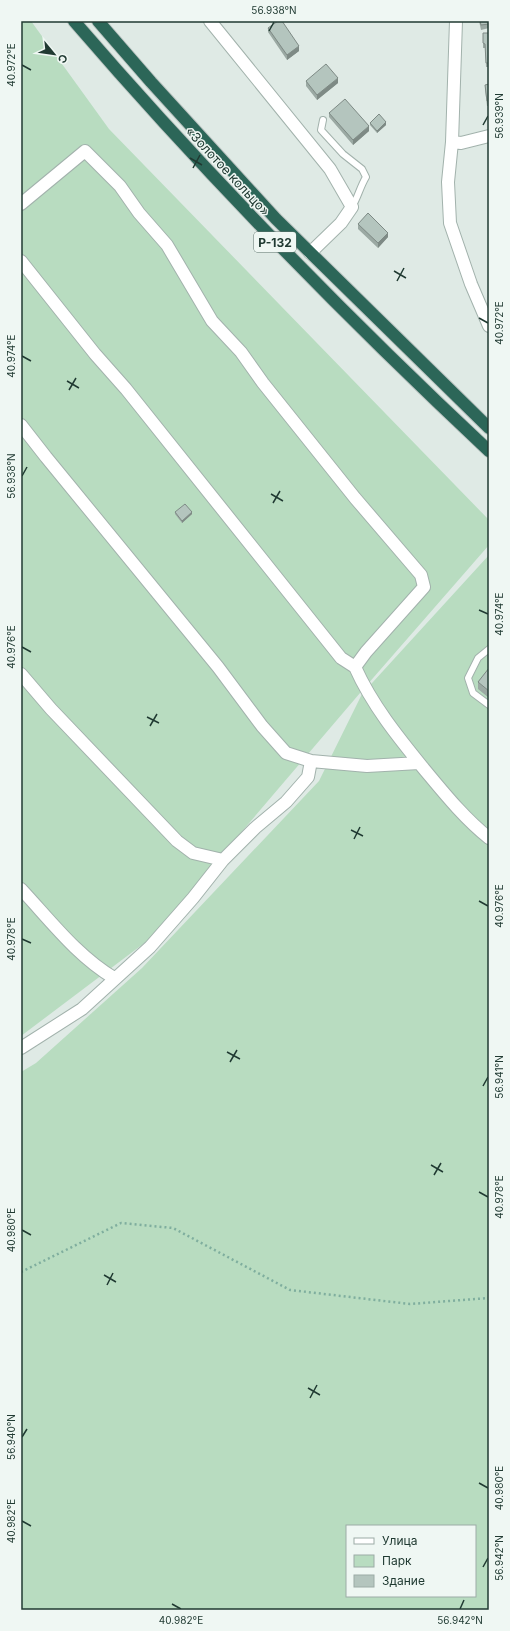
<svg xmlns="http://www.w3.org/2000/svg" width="510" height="1631" font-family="Inter,sans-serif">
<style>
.green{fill:#b8dcc0;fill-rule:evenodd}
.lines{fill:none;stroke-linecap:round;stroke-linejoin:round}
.lane-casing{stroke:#a2b2ac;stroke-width:8}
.street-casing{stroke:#a2b2ac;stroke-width:14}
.highway-casing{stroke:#bcc4c2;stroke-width:14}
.path{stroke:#7fae9e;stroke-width:2.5;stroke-dasharray:2 3;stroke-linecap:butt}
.lane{stroke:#fff;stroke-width:6}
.street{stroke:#fff;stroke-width:12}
.highway{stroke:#2c6658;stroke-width:12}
.wall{fill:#9ba9a3}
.shaded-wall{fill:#7e8a85}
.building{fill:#b4c5be;stroke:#7e8a85}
.ticks{fill:none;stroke:#203a32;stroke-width:1.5}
.labels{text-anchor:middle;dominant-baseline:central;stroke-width:3;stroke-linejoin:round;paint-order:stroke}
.shield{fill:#eff7f3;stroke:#5e736c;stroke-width:1}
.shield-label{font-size:12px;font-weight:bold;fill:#203a32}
.street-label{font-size:13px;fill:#203a32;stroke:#eff7f3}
.neatline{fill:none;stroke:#203a32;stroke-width:1.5}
.ticks-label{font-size:10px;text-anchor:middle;fill:#203a32}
</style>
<rect width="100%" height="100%" fill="#dfeae5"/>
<!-- green -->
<path class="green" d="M21,21H31L109,129L489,520V545L360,693L151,938L21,1036Z
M489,555V1610H21V1072L36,1063L142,968L319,781L362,694ZM347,1526H475V1596H347Z"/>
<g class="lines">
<defs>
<path id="lane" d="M323,120L321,130L343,154L362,169L366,177C360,187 358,197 352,207
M489,649L478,658L468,678L473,693L489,705"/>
<path id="street" d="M210,21L330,169L352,207L341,223L310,253
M456,21L452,142L448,182L450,223L471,284L489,326
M452,142L461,143L489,136
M21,204L85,151L120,186L139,213L167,245L212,321L241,352L263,383L355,498L421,575L424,587L366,652L355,667C372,705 398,737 424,769C444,793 464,818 489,838
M21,261L95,354L126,389L341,658L355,667
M21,425L46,457L218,667L262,726L286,753L311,761L367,766L419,763
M21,674L51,709L177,841L193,853L223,860
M21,889C50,920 77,956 114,978
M21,1048L82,1009L150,947L193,898L223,860L255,828L286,802L308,777L311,761"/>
<path id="highway" d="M74,21C204,172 344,315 489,451
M98,21L151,82L276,219L489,428"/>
</defs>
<!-- lane casing -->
<use href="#lane" class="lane-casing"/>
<!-- street casing -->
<use href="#street" class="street-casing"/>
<!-- highway casing -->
<use href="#highway" class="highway-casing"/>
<!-- path -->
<path class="path" d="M21,1272L121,1223L173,1228L290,1290L410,1304L489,1298"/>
<!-- lane -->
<use href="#lane" class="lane"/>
<!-- street -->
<use href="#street" class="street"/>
<!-- highway -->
<use href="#highway" class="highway"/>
</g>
<!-- wall -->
<path class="wall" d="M479,21H489V28L481,30Z
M268,28L299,51L287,60L268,32Z
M483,33H489V67H486L485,48H483Z
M306,81L338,83L317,100L306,86Z
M489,84V106H487L485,89V85Z
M329,113L369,131L353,145L329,117Z
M370,123L386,125L377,133L370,125Z
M358,224L388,237L378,248L358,229Z
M175,512L192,514L182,523L175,514Z
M489,668V698L478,689V682Z"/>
<!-- shaded-wall -->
<path class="shaded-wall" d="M299,46V51L287,60V55Z
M338,78V83L317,100V95Z
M386,122V125L377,133V131Z
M369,126V131L353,145V140Z
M388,233V237L378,248V243Z
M192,512V514L182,523V521Z"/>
<!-- building -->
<path class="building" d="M278,21H282L299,46L287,55L268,28Z
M480,21H489V24L481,25Z
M483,33H489V63H486L485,44L483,43Z
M326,64L338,78L317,95L306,81Z
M489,84V101H487L485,85Z
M345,99L369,126L353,140L329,113Z
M379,114L386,122L377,131L370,123Z
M368,213L388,233L378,243L358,224Z
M185,504L192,512L182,521L175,512Z
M489,668V691L478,682Z"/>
<!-- ticks -->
<path class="ticks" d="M269,31L274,22M22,65L31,70M483,125L488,116M190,158L202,165M193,168L200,155M394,271L406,278M397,281L404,268M479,318L488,323M22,356L31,361M67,381L79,388M69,390L76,378M22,476L27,467M271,494L283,501M273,503L280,491M479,610L488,614M22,647L31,652M147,717L159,723M150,726L157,714M351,830L363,836M354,839L360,827M479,901L488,906M22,939L31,943M227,1052L240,1059M230,1062L237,1050M483,1086L488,1077M431,1165L443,1172M434,1175L441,1163M479,1192L488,1197M22,1230L31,1235M104,1275L116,1282M107,1285L113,1273M308,1388L320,1395M310,1398L317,1385M22,1437L27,1429M479,1483L488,1488M22,1521L31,1526M483,1567L488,1558M172,1604L181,1609M460,1609L464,1600"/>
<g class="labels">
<!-- shield labels -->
<rect class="shield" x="254" y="232" width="42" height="20" rx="3"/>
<g class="shield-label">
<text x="275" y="242">Р-132</text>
</g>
<!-- street labels -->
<g class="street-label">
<text transform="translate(228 171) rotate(47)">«Золотое кольцо»</text>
</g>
</g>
<!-- border -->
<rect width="510" height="1631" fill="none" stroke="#eff7f3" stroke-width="44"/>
<!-- legend -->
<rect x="346" y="1525" width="130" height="72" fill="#eff7f3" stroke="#9caba6"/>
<rect x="354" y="1538" width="20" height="6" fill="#ffffff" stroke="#9caba6"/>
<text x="382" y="1545" font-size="12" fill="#203a32">Улица</text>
<rect x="354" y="1555" width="20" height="12" fill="#b8dcc0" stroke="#9caba6"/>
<text x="382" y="1565" font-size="12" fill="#203a32">Парк</text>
<rect x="354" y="1575" width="20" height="12" fill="#b4c5be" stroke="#9caba6"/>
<text x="382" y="1585" font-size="12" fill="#203a32">Здание</text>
<!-- north arrow -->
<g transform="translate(54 54) rotate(119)" stroke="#eff7f3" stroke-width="3" paint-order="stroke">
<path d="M0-3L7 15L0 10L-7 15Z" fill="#203a32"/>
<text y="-6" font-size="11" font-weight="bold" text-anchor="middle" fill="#203a32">С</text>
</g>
<rect x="22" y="22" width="466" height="1587" class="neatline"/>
<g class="ticks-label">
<text x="274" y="14">56.938°N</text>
<text transform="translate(11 65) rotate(-90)" y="4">40.972°E</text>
<text transform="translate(499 116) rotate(-90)" y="4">56.939°N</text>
<text transform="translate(499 323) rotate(-90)" y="4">40.972°E</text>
<text transform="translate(11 356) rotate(-90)" y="4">40.974°E</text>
<text transform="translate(11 476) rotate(-90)" y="4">56.938°N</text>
<text transform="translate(499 614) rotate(-90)" y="4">40.974°E</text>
<text transform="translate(11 647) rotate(-90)" y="4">40.976°E</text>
<text transform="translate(499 906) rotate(-90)" y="4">40.976°E</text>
<text transform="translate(11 939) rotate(-90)" y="4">40.978°E</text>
<text transform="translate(499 1077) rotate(-90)" y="4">56.941°N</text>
<text transform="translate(499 1197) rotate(-90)" y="4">40.978°E</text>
<text transform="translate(11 1230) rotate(-90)" y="4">40.980°E</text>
<text transform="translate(11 1437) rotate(-90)" y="4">56.940°N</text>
<text transform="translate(499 1488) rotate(-90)" y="4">40.980°E</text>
<text transform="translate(11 1521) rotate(-90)" y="4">40.982°E</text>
<text transform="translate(499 1558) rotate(-90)" y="4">56.942°N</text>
<text x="181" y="1624">40.982°E</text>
<text x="460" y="1624">56.942°N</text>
</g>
</svg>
